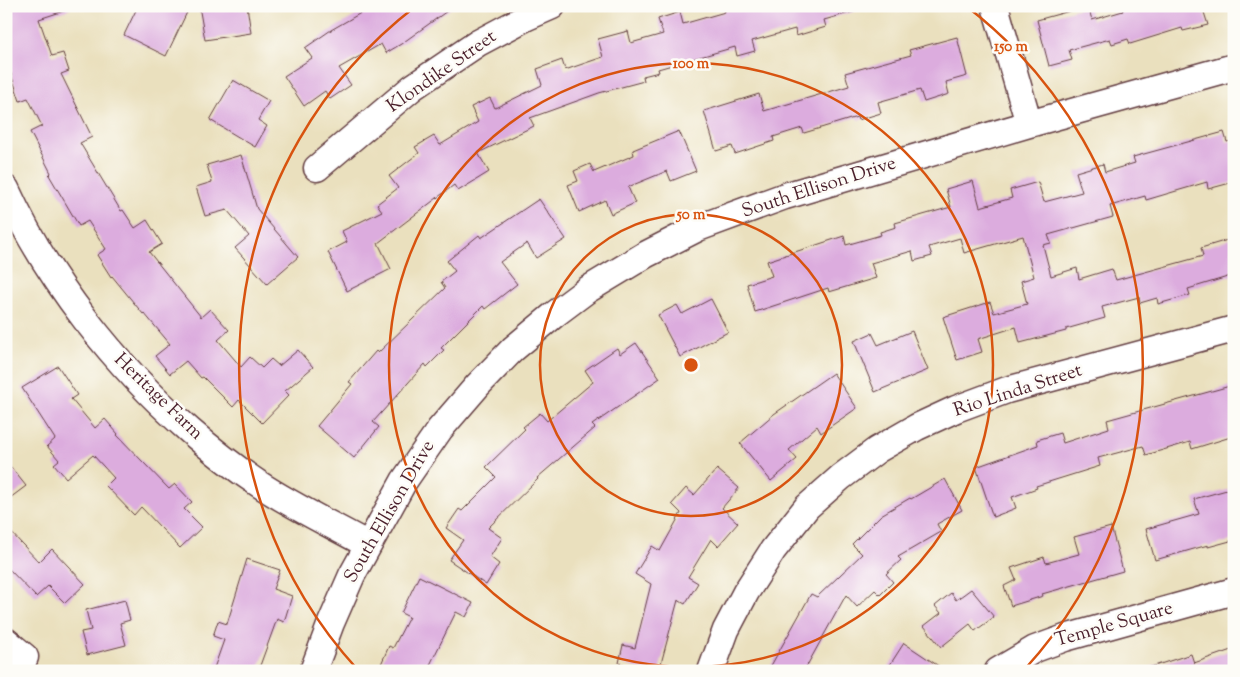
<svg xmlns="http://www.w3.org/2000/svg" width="1240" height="677" font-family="'Sorts Mill Goudy',serif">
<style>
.building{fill:#dcacde}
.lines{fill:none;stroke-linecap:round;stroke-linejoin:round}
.minor-casing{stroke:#623c41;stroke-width:29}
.minor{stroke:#fff;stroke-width:26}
.ring{fill:none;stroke:#d8530f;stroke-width:2.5}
.labels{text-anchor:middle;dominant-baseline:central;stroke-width:5;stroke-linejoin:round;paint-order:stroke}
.street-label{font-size:19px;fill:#4a1f2b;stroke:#fdfcf7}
.centre{fill:#d8530f;stroke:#fdfcf7;stroke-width:2.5}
.ring-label{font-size:15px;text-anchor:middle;font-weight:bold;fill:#d8530f;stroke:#fdfcf7;stroke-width:5;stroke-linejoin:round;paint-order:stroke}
</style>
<rect width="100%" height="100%" fill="#fdfcf7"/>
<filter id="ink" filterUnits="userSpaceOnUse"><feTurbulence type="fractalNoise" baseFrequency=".02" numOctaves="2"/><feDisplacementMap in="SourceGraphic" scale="10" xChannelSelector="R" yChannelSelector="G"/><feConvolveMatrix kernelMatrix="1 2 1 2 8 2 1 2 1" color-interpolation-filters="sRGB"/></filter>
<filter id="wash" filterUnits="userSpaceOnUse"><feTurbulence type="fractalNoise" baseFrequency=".0096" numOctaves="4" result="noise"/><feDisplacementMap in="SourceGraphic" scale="20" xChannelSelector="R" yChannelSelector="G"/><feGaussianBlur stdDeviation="1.12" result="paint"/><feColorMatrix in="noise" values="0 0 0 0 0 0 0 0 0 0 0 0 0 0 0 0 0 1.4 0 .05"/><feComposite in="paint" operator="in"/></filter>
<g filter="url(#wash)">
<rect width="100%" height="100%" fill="#eae0be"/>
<g id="blocks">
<!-- building -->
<path class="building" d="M6,6H69L70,9L39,19L52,56L63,53L69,71L61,74L92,137L80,143L121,211L123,210L135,228L147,220L162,244L149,252L201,317L210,309L229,330L218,340L241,367L250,357L262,368L271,359L279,366L298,350L313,367L285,391L289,395L262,423L239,400L233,407L203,377L201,378L186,361L170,374L155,356L170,344L144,313L143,314L112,276L111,277L97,255L106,249L88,221L79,226L49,175L51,173L30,132L42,126L28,98L20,101L6,59Z
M138,6H190L166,56L124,35Z
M199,6H247L251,33L205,40Z
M373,6H454L401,44L386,53L381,44L339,68L351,85L330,99L325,91L304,106L284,76L312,58L305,48L331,30Z
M723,6H856V11L824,20L826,27L796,36L795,29L752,41L755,51L737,56L735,47L658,69L659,72L643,76L644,81L599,93L530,118L534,126L478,153L489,172L458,191L454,185L378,243L391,269L347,291L328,252L347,242L342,231L382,211L377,204L398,188L389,176L419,153L415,147L434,136L440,145L478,122L471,107L490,98L495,108L542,85L537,69L562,60L565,70L603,57L598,39L628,31L631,43L663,34L658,19L680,12L683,24L725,12Z
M1088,6L1092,20L1123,11L1121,6H1202L1208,25L1183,31L1182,28L1130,44L1128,39L1112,44L1110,39L1069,50L1072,60L1049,66L1037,20Z
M957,37L967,76L946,82L949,94L924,102L920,90L878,102L881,113L858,120L857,117L804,133L802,128L773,137L774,141L735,154L732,146L716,151L704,111L759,94L764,111L849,86L845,73L911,55L909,50Z
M233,80L269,101L258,120L267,126L255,147L210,120Z
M679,131L696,171L671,181L667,171L628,187L635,203L611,214L605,200L579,212L568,185L578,181L574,171L590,164L594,172L634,155L633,150Z
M1224,132L1227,142L1234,140V182L1208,189L1207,182L1146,200L1145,196L1110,206L1113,217L1048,235L1051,243L1043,245L1051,276L1077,268L1079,279L1112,269L1116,280L1203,256L1201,248L1234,238V275L1188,289L1190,295L1158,304L1157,298L1140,303L1139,297L1102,307L1105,318L1066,329V331L1020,343L1016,327L978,339L982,352L957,360L943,317L990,302L994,313L1027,304L1021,281L1034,277L1023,236L964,253L960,238L929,247L932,256L914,261L912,251L871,263L876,278L829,292L828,288L755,312L747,284L772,276L767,261L844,236L846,245L881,235L880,232L896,227L895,223L951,207L946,189L973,181L980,207L1012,198L1010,190L1038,182L1044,202L1082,192L1076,172L1103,164L1105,172L1135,163L1133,157Z
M241,155L257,209L298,257L267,284L235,248L249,236L227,210L205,216L196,187L212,182L207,165Z
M539,199L566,239L536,258L527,243L500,262L517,284L485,309L483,306L441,348L444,350L427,367L425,364L373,422L379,427L354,458L317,426L352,384L349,382L376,351L378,353L445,288L441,282L455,271L447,261L479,235L481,238Z
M711,299L728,332L680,357L658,315L677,305L682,314Z
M912,331L928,370L875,392L854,341L872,333L878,345Z
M636,343L660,378L592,425L595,428L537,478L538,479L488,528L502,538L490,557L499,564L486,585L449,560L463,540L446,528L459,509L462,511L496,477L486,467L525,429L523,427L540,413L547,421L593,382L585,370L617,348L620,354Z
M58,366L77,395L71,399L95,428L105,419L118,434L117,435L169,489L175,484L192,502L184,509L202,527L180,548L141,507L134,515L106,486L114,478L93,455L66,478L54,464L59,460L47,446L55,439L22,388Z
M833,373L857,408L821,433L817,426L789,450L797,459L771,481L740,443L774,414Z
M1230,386L1234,399V436L1192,449L1190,442L1146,455L1143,446L1098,458L1100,466L1036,486L1037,488L1012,497L1016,508L993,517L976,467L1038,445L1037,440L1060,433L1063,443L1109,428L1107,420Z
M6,461L26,486L6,501Z
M717,469L739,488L722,508L738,523L718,546L711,539L688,577L698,583L685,604L678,600L659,671H647L619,663L623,645L635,648L651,584L635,574L652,546L660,551L681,513L672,504L686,488L694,495Z
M945,479L962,510L937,524L941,532L898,557L901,560L886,574L893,582L880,595L875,590L857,607L846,595L804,671H768L811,594L817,597L862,554L852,544L881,515L910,498L911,499Z
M1234,488V540L1208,547V545L1155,560L1146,529L1199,514L1194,499Z
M6,527L39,562L52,549L85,584L65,603L48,586L36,597L6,566Z
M1111,527L1123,571L1042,594L1043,596L1011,606L1004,586L1016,580L1011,568L1044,557L1046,563L1079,554L1074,537Z
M247,559L280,570L273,589L292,596L284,622L277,619L258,671H213L224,640L213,636L218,621L227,624Z
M419,576L473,603L466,617L456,612L427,671H378L389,646L393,648L409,617L401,613Z
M971,589L994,617L975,631L970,624L941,647L924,626L941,613L935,606L951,593L956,600Z
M125,600L130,620L120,623L126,645L87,655L81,632L91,630L86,610Z
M904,643L946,671H886Z
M1234,649V671H1149L1148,668L1191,654L1194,663Z"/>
</g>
</g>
<g filter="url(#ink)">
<use href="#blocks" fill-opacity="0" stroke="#623c41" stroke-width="1"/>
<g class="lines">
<defs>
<path id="minor" d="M995,6L1029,124
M317,168L413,87L478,43L527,17L552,6
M6,189C48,281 115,365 190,431C212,450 235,468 259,484C294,507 332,525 368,545
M6,641L25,657L19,671
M313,671L331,623L352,575L404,481L440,429L478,385L513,349L555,314L587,290L645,255L698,228L785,196L1029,124L1234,67
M711,671L726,630L746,592L773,550L807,507L841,477L877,450L917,427L956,409L1007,390L1234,329
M998,671L1035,649L1065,638L1234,591"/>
</defs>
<!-- minor casing -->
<use href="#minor" class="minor-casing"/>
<!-- minor -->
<use href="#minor" class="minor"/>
</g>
</g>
<!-- distance rings -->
<g class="ring">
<circle cx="691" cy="365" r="151"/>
<circle cx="691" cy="365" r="302"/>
<path d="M358 670A452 452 0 0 1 416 6M966 6A452 452 0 0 1 1024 670"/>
</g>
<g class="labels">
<!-- street labels -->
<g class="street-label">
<text transform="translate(442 72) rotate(-35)">Klondike Street</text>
<text transform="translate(819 188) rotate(-18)">South Ellison Drive</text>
<text transform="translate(1018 391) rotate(-18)">Rio Linda Street</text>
<text transform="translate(158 397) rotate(44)">Heritage Farm</text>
<text transform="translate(390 512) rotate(-60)">South Ellison Drive</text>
<text transform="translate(1114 625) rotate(-16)">Temple Square</text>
</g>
</g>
<circle cx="691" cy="365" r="8" class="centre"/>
<g class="ring-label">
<text x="1011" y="51">150 m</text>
<text x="691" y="68">100 m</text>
<text x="691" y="219">50 m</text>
</g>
<!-- margin -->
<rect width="1240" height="677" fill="none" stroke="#fdfcf7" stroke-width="25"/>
</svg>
